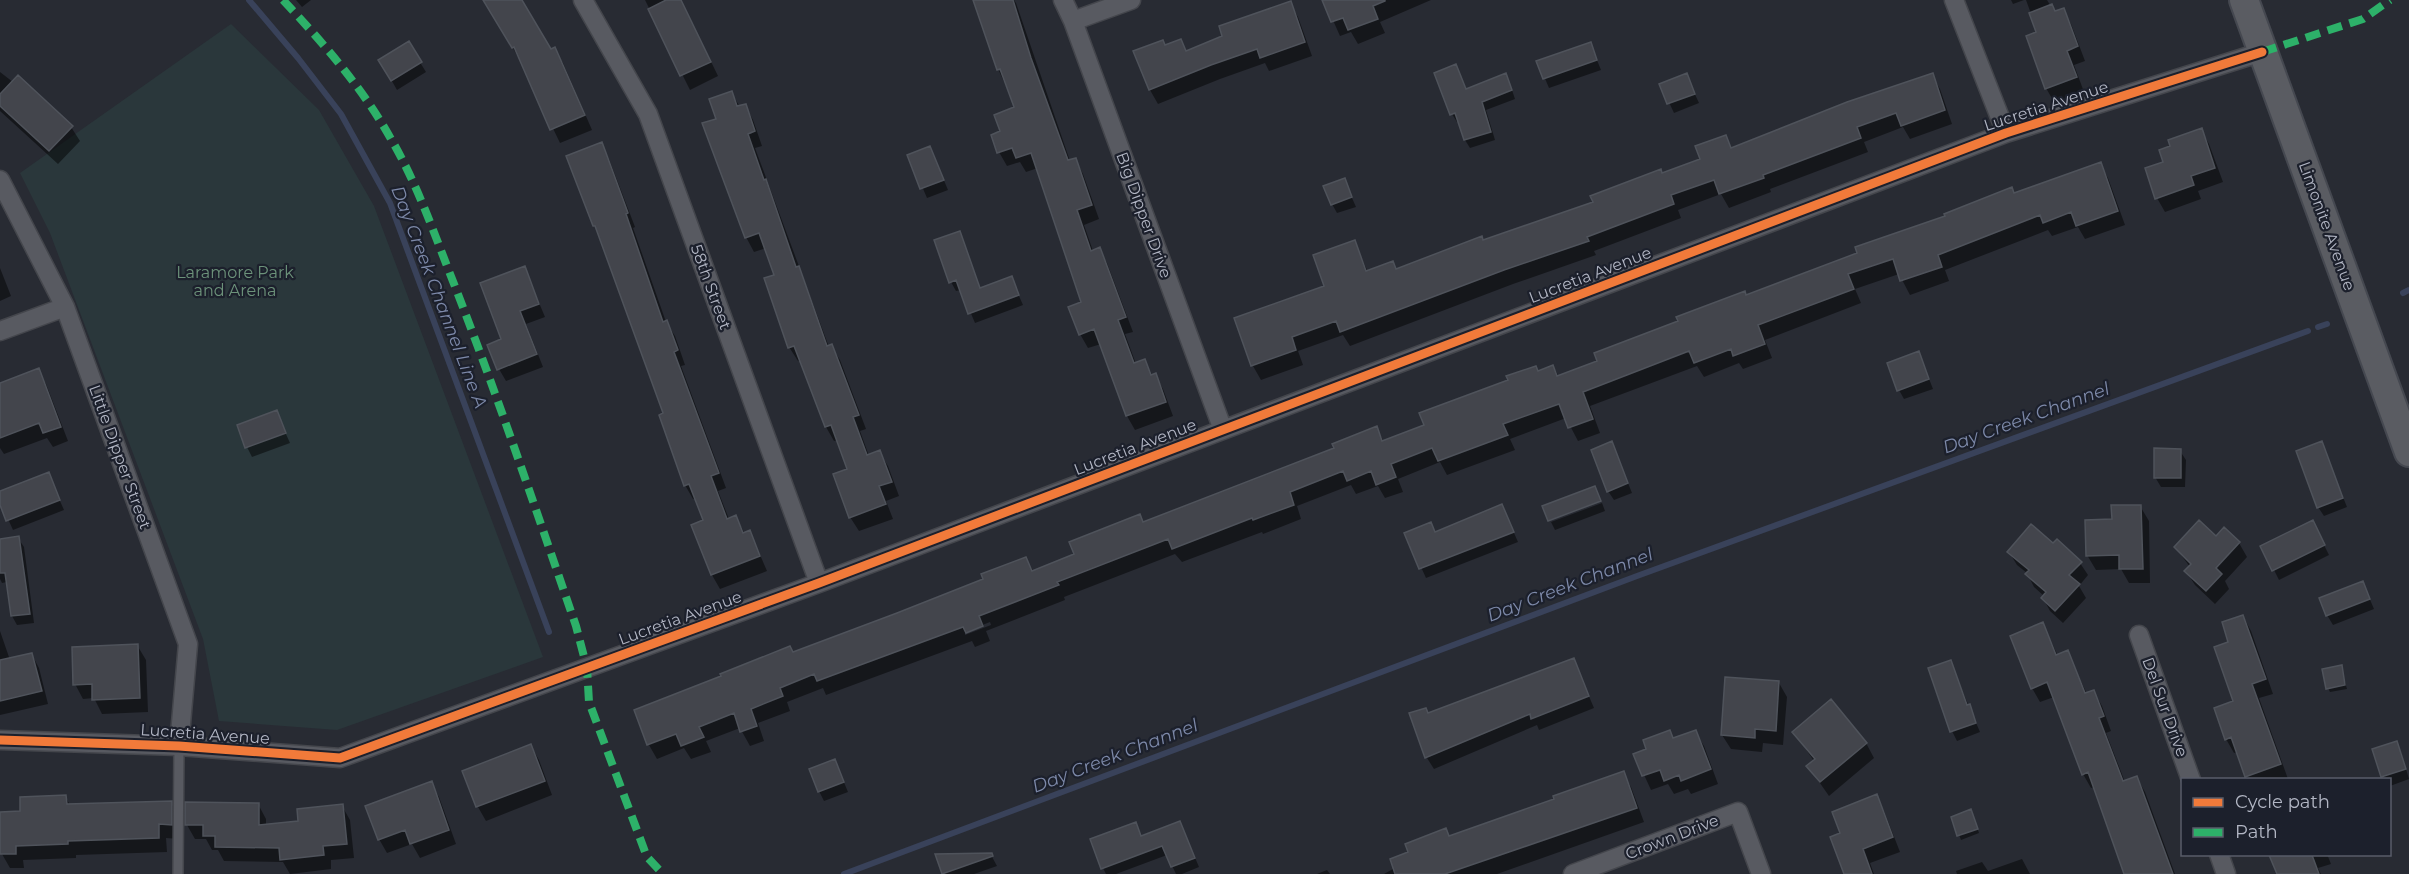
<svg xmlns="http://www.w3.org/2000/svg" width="2409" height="874" font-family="Montserrat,sans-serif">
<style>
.green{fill:#2a373b}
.shadow{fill:#0007;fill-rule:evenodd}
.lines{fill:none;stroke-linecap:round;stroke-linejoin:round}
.stream{stroke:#39425a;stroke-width:6}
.building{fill:#43454c;stroke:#4f535b;stroke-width:1.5}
.service-casing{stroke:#44464c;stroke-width:12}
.minor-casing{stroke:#44464c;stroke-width:21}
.primary-casing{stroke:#454850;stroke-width:32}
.service{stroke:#585a61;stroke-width:9}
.minor{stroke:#585a61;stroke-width:18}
.primary{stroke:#5a5c62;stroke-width:28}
.quiet{stroke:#2db169;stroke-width:8;stroke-dasharray:15 8;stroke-linecap:butt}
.cycleway-casing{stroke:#1c202c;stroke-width:13}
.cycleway{stroke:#f17a3a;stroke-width:9}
.labels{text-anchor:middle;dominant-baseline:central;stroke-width:4.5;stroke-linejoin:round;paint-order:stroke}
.street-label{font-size:16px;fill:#b2b6c4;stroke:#1c202c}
.park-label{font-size:16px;fill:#6c927a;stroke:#1c202c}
.water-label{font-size:18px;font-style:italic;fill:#7d89a9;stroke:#1c202c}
</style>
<rect width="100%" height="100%" fill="#282b33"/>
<!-- green -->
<path class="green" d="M231,24L319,110L374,206L543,657L337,730L219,721L203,639L50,233L20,173Z"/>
<!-- shadow -->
<path class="shadow" d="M296,0H311L302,7Z
M485,0H520L550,51L554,49L563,63L592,130L560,143L521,62Z
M645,0H681L718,76L690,90Z
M975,0H1014L1016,3L1070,161L1075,159L1083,174L1099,219L1084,225L1093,251L1099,249L1107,263L1133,332L1125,334L1136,364L1144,361L1153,376L1155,375L1163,389L1173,416L1135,430L1127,416L1101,344L1088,348L1080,334L1082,303L1038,168L1026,172L1020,162L1007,166L999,152L1002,132L1016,108L999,71L1008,67L998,69Z
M1324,0H1431L1380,22L1385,33L1358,44L1351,32L1340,36Z
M2011,0H2024L2013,4Z
M2026,0H2047L2055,13L2063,10L2071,24L2085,61L2074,65L2084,92L2054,102L2046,88L2038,33Z
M1290,3L1298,17L1312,56L1269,71L1265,63L1220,79L1158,104L1150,90L1135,52L1165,47L1180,41L1187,52L1224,37Z
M408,43L426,72L397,90L380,60Z
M1590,43L1601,70L1549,88L1538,62Z
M1456,66L1467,90L1510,84L1515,99L1486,110L1495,140L1470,148L1465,140L1459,121L1457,122L1452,114Z
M0,72L71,127L80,141L58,164L0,111Z
M1686,75L1699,103L1674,113L1661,85Z
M1932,75L1940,89L1952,124L1910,139L1903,127L1864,142L1868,152L1770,189L1771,192L1729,208L1721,194L1678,210L1681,218L1594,251L1596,255L1513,284L1350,346L1343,335L1298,351L1303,365L1261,380L1253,366L1236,319L1326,287L1354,242L1368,272L1393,263L1397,270L1595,203L1702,160L1725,137L1732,149Z
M731,92L740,107L745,105L753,120L762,146L755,148L829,347L831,346L840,360L866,429L860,431L869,456L879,452L888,466L899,496L886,501L893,519L859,531L850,517L849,470L838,440L834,441L826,427L801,360L798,361L789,347L776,276L766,248L754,252L746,237L718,120Z
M2201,130L2209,144L2223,182L2198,191L2201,199L2165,212L2157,198L2165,163Z
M601,144L609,159L635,227L633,228L666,322L675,336L685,365L681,366L726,488L718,491L729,519L736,517L745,534L750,532L767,571L720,589L712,575L693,526L705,521L696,498L693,499L685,485L665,414L600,235L594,226Z
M930,147L948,190L927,198L909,156Z
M2100,164L2108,178L2125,225L2085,239L2078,227L2052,236L2048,230L1945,270L1949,281L1910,295L1899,274L1855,289L1861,303L1765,340L1772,358L1743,369L1739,363L1704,377L1697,366L1590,406L1600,433L1578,441L1566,418L1510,439L1515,450L1447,475L1440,462L1398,479L1403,492L1385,498L1378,486L1356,494L1351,485L1297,506L1301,519L1263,534L1262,532L1182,562L1175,554L1064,597L1065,600L986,631L990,641L975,647L972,641L826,695L823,688L787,702L790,711L758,723L764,741L750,746L740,728L706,741L711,752L691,759L684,748L657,759L649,745L636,711L793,654L985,580L1026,559L1034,572L1144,523L1336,449L1376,428L1384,442L1426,426L1538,372L1553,366L1559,377L1599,361L1746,297L2014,194ZM990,622L991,625L965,635V632Z
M1344,180L1356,207L1337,213L1332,204Z
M959,233L981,290L1011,278L1023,305L975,323L961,290L956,291L951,282Z
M524,267L545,317L526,324L543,367L506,381L499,369Z
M0,268L11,296L0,301Z
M1919,353L1933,389L1904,399L1899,390Z
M38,370L46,384L68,441L53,447L47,438L4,454L0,448V385Z
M276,412L290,443L252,457L247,447Z
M1612,443L1632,493L1614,500L1608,491Z
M2321,443L2347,507L2324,516L2318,507Z
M2180,451L2186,460L2185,487H2161L2155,477Z
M48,474L64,510L13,530L0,501V493Z
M1602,503L1605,511L1555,530L1551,522Z
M1502,506L1518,542L1426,578L1406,534L1435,533Z
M2140,506L2149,521L2150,583H2129L2121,569L2096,570L2087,555L2113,521Z
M2317,531L2329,555L2279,580L2262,546Z
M18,538L24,547L34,623L17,625L12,616L7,582L2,583L0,579V540Z
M2216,538L2239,543L2247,557L2225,581L2229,589L2215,604L2195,585L2186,571L2190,567L2176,548Z
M2053,545L2080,563L2088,575L2079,586L2086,598L2063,623L2050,611L2043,598L2044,596L2034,587L2027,573L2017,565L2009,552Z
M2363,583L2374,609L2333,625L2327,615Z
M2243,616L2251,631L2273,694L2259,698L2288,779L2285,780H2247L2238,752L2234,753L2226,739L2235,702L2230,643Z
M2043,624L2058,656L2067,652L2087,694L2094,692L2102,706L2111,731L2106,733L2125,782L2137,778L2145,792L2175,874H2129L2095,787L2091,788L2083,774L2054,697L2040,702L2032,688Z
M0,631L10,660L32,655L39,668L48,704L0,715Z
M137,645L146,660L148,712L102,714L94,698L83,699L75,684Z
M1573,659L1594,708L1539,730L1537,725L1434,769L1427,758L1411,714H1428Z
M1950,662L1980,732L1957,741L1952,731Z
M2341,667L2347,689L2330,692L2328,688Z
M1779,683L1787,697L1783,745L1763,743L1762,752L1731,749L1722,735Z
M1695,732L1704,746L1718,784L1691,794L1688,789L1674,794L1668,784L1651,790L1635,755Z
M1794,732L1866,743L1874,758L1829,796L1808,766L1814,761Z
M2396,742L2401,752L2409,779L2390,786V780H2384L2374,750Z
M531,746L539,760L552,795L486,821L478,807L464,772Z
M835,761L848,792L824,801L819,791Z
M1623,773L1631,787L1644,822L1497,874H1384L1450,837L1556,800Z
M431,783L439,797L456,844L420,858L412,844L387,853L379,839Z
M65,796L70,805L171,803L179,817V839L166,838L167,852L76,855V858L23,860L24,868H10L2,854Z
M1876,796L1884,811L1900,852L1870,863L1874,874H1846Z
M258,804L266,819V826L299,822L342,806L350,820L354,858L331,860V869L290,874L283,862L224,861L218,850H212L206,839H195L187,825Z
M1973,815L1979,833L1961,840L1953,818Z
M1180,822L1199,867L1182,874H1176L1167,855L1116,874H1106L1103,868L1136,823L1142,837Z
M2271,854H2327L2331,864L2318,868L2321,874H2278Z
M991,855L997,866L974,874H944L937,856Z
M2022,859L2030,874H1957L1956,871L1982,862L1988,871Z
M1327,870L1330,874H1317Z"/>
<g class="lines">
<!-- stream -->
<path class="stream" d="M249,0L298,58L341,114L390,203L549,632
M2403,293L2409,290
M2318,327L2327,324
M844,874L1637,576L2308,331"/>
</g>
<!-- building -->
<path class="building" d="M483,0H522L551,49L555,47L585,115L550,130L514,47L512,48Z
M666,0H681L711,62L680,76L648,9Z
M973,0H1013L1031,58L1068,160L1076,158L1092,205L1077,210L1091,251L1100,247L1126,317L1118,320L1134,363L1145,359L1151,375L1156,373L1166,402L1126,416L1094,329L1079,335L1068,307L1081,302L1031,153L1016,158L1012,148L997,153L991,135L1000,131L994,115L1014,107L1000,69L997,70Z
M1322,0H1385V1L1373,6L1378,19L1348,30L1343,18L1331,22Z
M1291,1L1305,42L1260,58L1257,49L1211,65L1149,90L1133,51L1163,40L1165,45L1181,39L1186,51L1222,36L1219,26Z
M2052,4L2055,11L2064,8L2078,46L2067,51L2077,77L2045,89L2026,36L2036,32L2029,13Z
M409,41L422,62L391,81L378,60Z
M1591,42L1597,60L1543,79L1536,61Z
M1456,64L1466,89L1506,73L1512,90L1482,102L1491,132L1464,140L1455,113L1450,115L1434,73Z
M1687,73L1695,94L1667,104L1659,84Z
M1933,73L1945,110L1901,126L1896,113L1857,127L1861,138L1763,175L1764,178L1719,194L1714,180L1671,195L1674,204L1587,237L1589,241L1504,270L1340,332L1336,321L1292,337L1296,350L1251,366L1234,318L1324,286L1313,255L1355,240L1366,271L1393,261L1396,269L1482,236L1483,240L1593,202L1590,196L1661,169L1662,173L1700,159L1695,146L1726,135L1731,148L1847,102Z
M18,75L73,126L49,151L0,106V94Z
M732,91L737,106L746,104L755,131L748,134L764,180L766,179L796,267L799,266L827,346L832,344L859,415L853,417L867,455L880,450L892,482L879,486L886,504L849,518L833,474L847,469L831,425L825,427L794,346L788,348L764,278L774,275L759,233L745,238L702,123L716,119L709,99Z
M2202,128L2215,168L2191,176L2194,185L2155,199L2145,168L2163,162L2159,150L2170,146L2168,140Z
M602,142L628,213L626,214L663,322L667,320L678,350L674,352L719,473L711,476L727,519L736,515L743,533L750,530L760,556L711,575L691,525L703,520L689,484L684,486L659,415L663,413L595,226H593L566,156Z
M930,146L944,180L920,189L907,155Z
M2101,162L2118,211L2076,226L2071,212L2043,223L2040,215L1938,255L1942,267L1900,281L1893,259L1848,274L1854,289L1758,325L1765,344L1733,356L1731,349L1694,363L1689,351L1583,392L1593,419L1568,428L1559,404L1503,424L1508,435L1438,461L1432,448L1391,464L1396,477L1376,485L1371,471L1347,481L1343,471L1290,492L1294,505L1253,520L1252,518L1172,549L1168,539L1057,582L1059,585L979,616L983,626L966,633L963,627L817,681L814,674L780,688L783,696L751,709L757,726L740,732L734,713L699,727L704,737L681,746L676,734L647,745L634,710L721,676L720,674L790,646L793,652L897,613L983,579L981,574L1026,557L1032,571L1074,554L1069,542L1140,514L1143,522L1334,448L1332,444L1377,426L1382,441L1424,425L1419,413L1508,380L1506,376L1536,366L1538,371L1553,365L1557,376L1597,361L1594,353L1678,321L1676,317L1745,291L1746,295L1857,253L1855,247L1945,216L1944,214L2012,187L2014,193Z
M1345,178L1352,197L1331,205L1323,186Z
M960,231L980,288L1012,276L1019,295L968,314L956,280L949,283L934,240Z
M525,266L539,304L520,311L537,354L497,370L487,345L501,339L480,283Z
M1919,351L1929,379L1897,391L1887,363Z
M39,368L61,427L43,433L39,423L0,438V383Z
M277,410L286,433L245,448L237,425Z
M1612,441L1628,483L1607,492L1591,450Z
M2322,441L2343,498L2317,508L2296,451Z
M2154,448L2181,449V478H2154Z
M49,472L60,500L6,521L0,505V491Z
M1595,486L1601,501L1548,521L1542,506Z
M1502,504L1514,532L1419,569L1404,533L1431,522L1435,532Z
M2111,505H2141L2143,569H2119V555L2086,556L2085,520L2112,519Z
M2199,520L2216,536L2224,527L2240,542L2216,568L2222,574L2206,591L2184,571L2191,564L2174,547Z
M2313,520L2325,545L2272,571L2260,546Z
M2031,524L2053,543L2057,539L2082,562L2069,575L2080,584L2055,611L2041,598L2046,592L2025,574L2029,570L2007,552Z
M19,536L30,614L11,616L5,573H0V539Z
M2363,581L2370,599L2326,616L2319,598Z
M2243,615L2266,679L2252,684L2281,764L2245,777L2231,737L2225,740L2214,708L2233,701L2214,647L2228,642L2222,622Z
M2043,622L2056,655L2068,650L2085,693L2094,690L2104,716L2099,718L2123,781L2137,776L2173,874H2124L2088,772L2082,775L2047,682L2031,689L2010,636Z
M138,644L140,698L92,700V684L73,685L72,647Z
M32,653L42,691L0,701V660Z
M1574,658L1589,696L1531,719L1530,714L1425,758L1409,713L1426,708L1428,713Z
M1951,660L1967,705L1970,704L1976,723L1950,732L1928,668Z
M2342,665L2345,685L2326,689L2322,669Z
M1725,677L1779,681L1776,731L1755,729V738L1721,735Z
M1831,699L1867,743L1820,782L1806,766L1815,759L1792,732Z
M1670,730L1673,738L1696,730L1711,769L1681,781L1679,775L1664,781L1660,770L1642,776L1633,754L1646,749L1643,740Z
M2397,741L2406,769L2381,777L2372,749Z
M531,744L545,781L476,807L462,771Z
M835,759L844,782L818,792L809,769Z
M1624,771L1637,808L1445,874H1395L1390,859L1408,852L1405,844L1446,828L1449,836L1554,799L1553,796Z
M432,781L449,830L410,844L405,830L378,840L365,806Z
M1877,794L1893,837L1863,849L1872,874H1844L1830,837L1840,833L1832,812Z
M66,795L67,804L172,801V825L159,824V838L68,841V844L16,846V854H0V812L20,811V797Z
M185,802L259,803V825L298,821L297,809L343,804L347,844L323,846L324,855L280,860L279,848L215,847V836H203V825H185Z
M1971,809L1978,829L1957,836L1951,817Z
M1180,821L1195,858L1171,867L1162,846L1101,869L1090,839L1136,822L1141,836Z
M992,853L993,856L942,874L935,854Z
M2269,855H2312L2319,874H2277Z"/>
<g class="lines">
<defs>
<path id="service" d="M178,874L179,746"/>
<path id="minor" d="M583,0L648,114L819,583
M1063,0L1073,21L1223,430
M1954,0L2006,133
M1073,21L1131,0
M0,180L65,307L188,644L179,746
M0,331L65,307
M2139,635L2191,780
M0,740L179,746L340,758L819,583L2006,133L2262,52
M2219,854L2226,874
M1573,874L1738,812L1761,874"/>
<path id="primary" d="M2244,0L2409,452"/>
</defs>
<!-- service casing -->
<use href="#service" class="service-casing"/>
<!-- minor casing -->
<use href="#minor" class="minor-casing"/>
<!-- primary casing -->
<use href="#primary" class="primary-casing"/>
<!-- service -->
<use href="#service" class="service"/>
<!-- minor -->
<use href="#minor" class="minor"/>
<!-- primary -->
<use href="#primary" class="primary"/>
<!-- quiet -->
<path class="quiet" d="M283,0C323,43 362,87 391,139C418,185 436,239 456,289C499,400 537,513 576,626L587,668L589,702L647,857L663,874
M2262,52L2363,19L2390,0"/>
<defs>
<path id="cycleway" d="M0,740L179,746L340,758L819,583L2006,133L2262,52"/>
</defs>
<!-- cycleway casing -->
<use href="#cycleway" class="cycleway-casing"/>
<!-- cycleway -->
<use href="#cycleway" class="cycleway"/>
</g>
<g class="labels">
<!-- street labels -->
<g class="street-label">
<text transform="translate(2046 106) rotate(-18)">Lucretia Avenue</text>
<text transform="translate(1144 215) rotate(70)">Big Dipper Drive</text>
<text transform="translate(2327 226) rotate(70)">Limonite Avenue</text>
<text transform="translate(1590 275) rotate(-21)">Lucretia Avenue</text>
<text transform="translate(711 287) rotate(70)">58th Street</text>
<text transform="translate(1135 447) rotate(-21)">Lucretia Avenue</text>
<text transform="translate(120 457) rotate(70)">Little Dipper Street</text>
<text transform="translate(680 618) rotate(-20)">Lucretia Avenue</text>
<text transform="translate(2165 707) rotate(70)">Del Sur Drive</text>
<text transform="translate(205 734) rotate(4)">Lucretia Avenue</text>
<text transform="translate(1672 837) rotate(-21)">Crown Drive</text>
</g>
<!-- park labels -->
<g class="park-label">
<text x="235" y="272">Laramore Park<tspan x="235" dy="18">and Arena</tspan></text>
</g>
<!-- water labels -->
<g class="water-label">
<text transform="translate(439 297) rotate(69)">Day Creek Channel Line A</text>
<text transform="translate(2026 418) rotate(-20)">Day Creek Channel</text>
<text transform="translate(1570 585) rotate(-21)">Day Creek Channel</text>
<text transform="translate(1115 756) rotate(-21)">Day Creek Channel</text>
</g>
</g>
<!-- legend -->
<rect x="2181" y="778" width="210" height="78" fill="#1c202c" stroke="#585c69" stroke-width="1.5"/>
<rect x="2193" y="798" width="30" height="9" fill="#f17a3a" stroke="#585c69" stroke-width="1.5"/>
<text x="2235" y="808" font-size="18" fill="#b2b6c4">Cycle path</text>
<rect x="2193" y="828" width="30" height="9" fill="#2db169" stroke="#585c69" stroke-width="1.5"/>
<text x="2235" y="838" font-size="18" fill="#b2b6c4">Path</text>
</svg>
